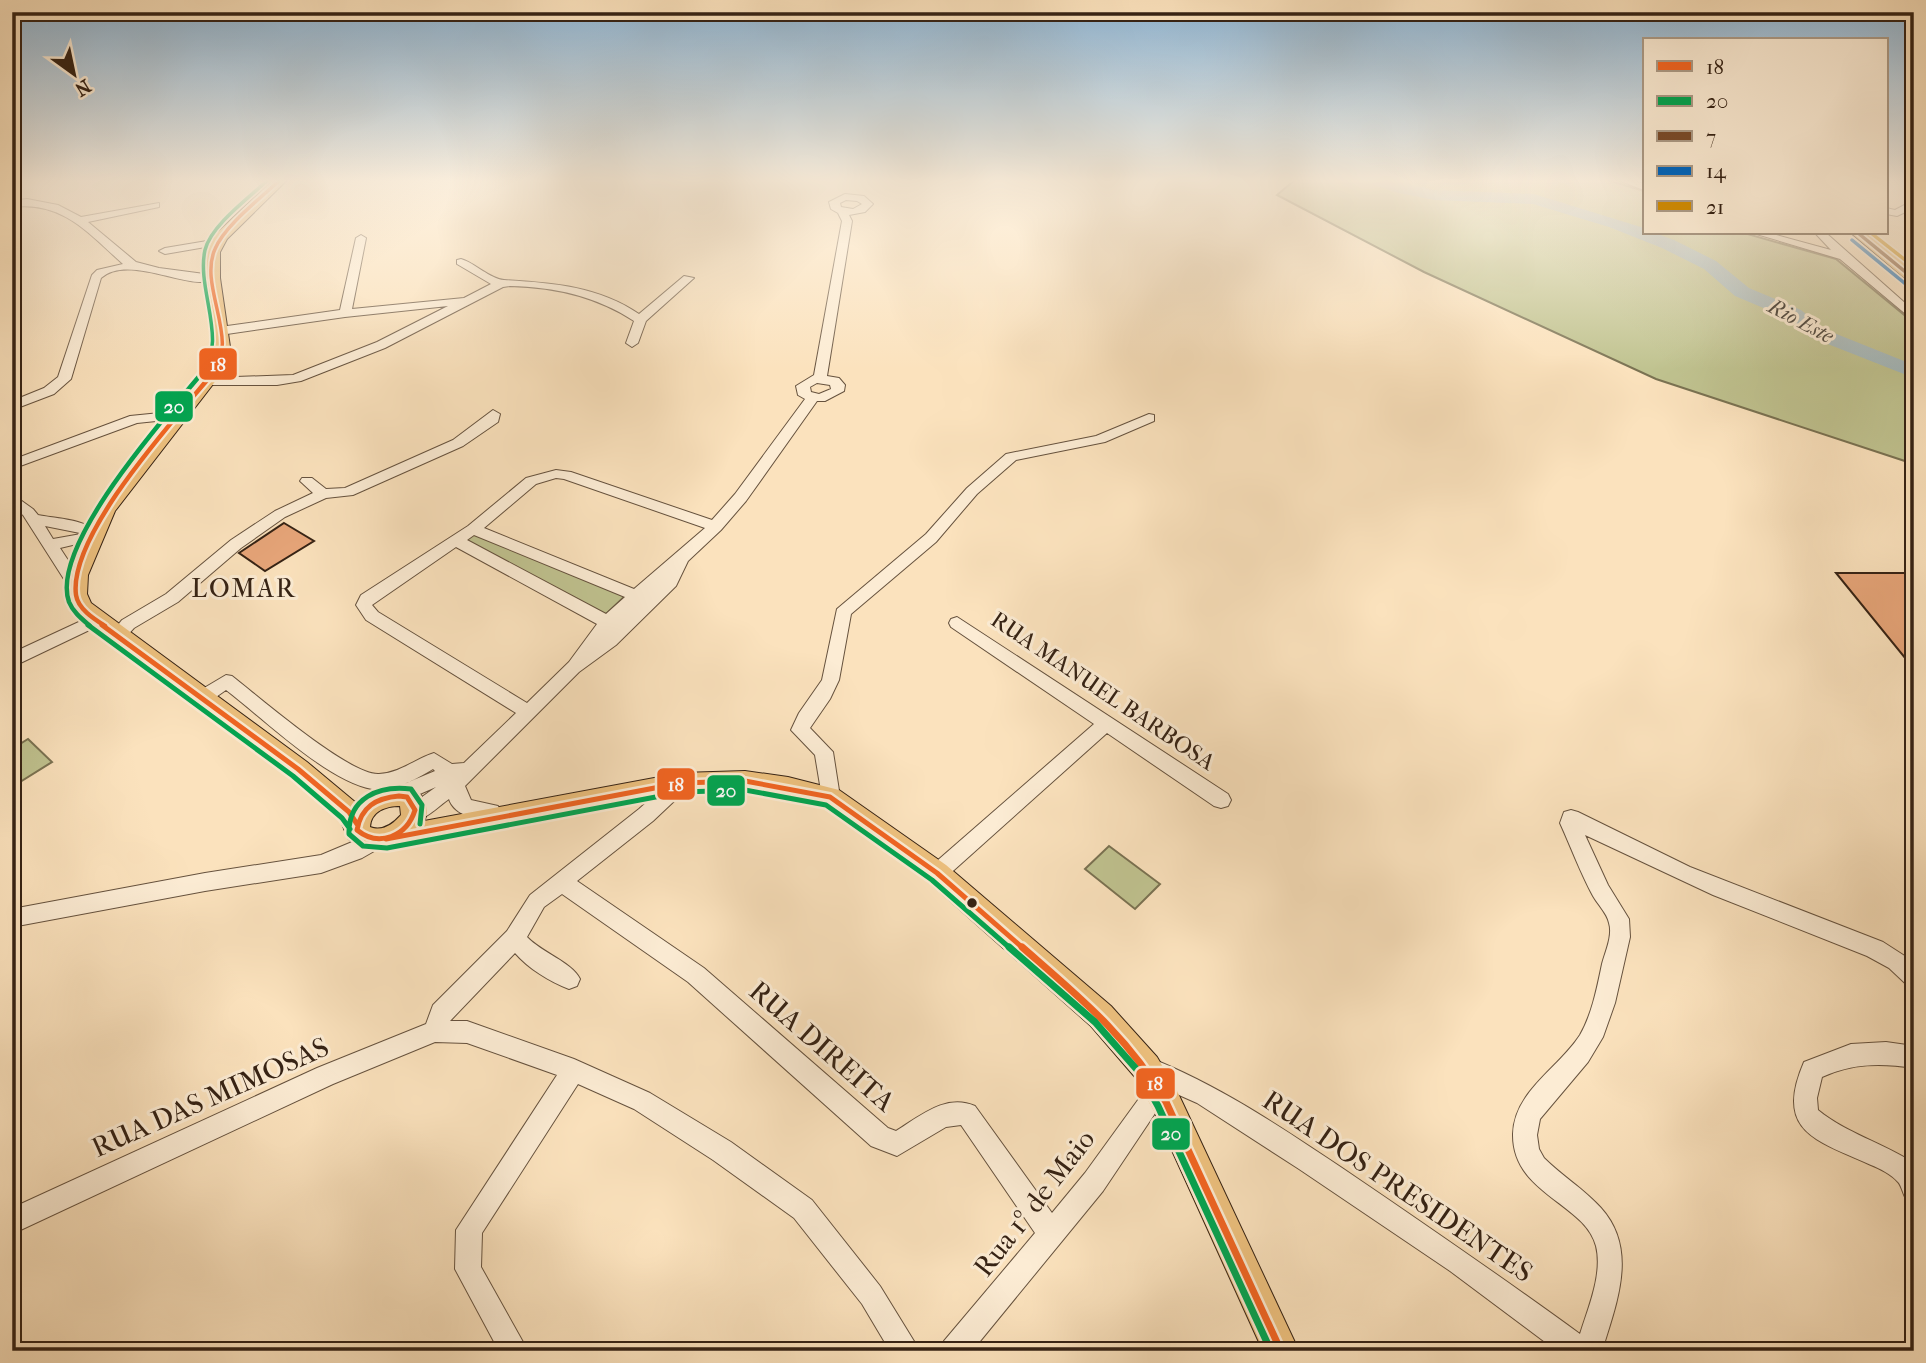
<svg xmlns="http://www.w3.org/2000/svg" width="1926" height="1363" font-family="'IM FELL French Canon',serif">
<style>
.green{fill:#c0c390;stroke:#7a7252;stroke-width:2}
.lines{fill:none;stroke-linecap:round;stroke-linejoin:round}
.river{fill:#a5babd;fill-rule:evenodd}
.building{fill:#e8a67a;stroke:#352214;stroke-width:2}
.minor-casing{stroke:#66523e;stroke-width:2}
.major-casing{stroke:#352214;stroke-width:2}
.minor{fill:#fcecd4;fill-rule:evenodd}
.major{fill:#eec17e;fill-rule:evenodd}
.bus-1-far3-casing{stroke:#fcecd4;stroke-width:7}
.bus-1-far2-casing{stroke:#fcecd4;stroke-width:9}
.bus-1-far1-casing{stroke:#fcecd4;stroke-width:10}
.bus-1-casing{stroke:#fcecd4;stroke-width:12}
.bus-2-far3-casing{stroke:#fcecd4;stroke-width:7}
.bus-2-far2-casing{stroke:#fcecd4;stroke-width:9}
.bus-2-far1-casing{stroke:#fcecd4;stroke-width:10}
.bus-2-casing{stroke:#fcecd4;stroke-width:12}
.bus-3-casing{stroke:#fcecd4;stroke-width:7}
.bus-4-casing{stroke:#fcecd4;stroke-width:7}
.bus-5-casing{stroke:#fcecd4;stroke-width:7}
.bus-1-far3{stroke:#f26522;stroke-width:3.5}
.bus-1-far2{stroke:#f26522;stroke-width:4.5}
.bus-1-far1{stroke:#f26522;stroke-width:5}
.bus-1{stroke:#f26522;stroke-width:7}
.bus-2-far3{stroke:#00a651;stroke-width:3.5}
.bus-2-far2{stroke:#00a651;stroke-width:4.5}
.bus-2-far1{stroke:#00a651;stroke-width:5}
.bus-2{stroke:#00a651;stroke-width:7}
.bus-3{stroke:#7a4b2a;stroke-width:3.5}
.bus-4{stroke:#0065bd;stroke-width:3.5}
.bus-5{stroke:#d08c04;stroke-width:3.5}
.bus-dot{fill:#352214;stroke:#fcecd4;stroke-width:2.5}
.labels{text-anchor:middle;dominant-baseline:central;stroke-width:6;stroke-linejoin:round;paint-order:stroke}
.far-water-label{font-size:21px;font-style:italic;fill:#575047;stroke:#fcecd4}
.street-label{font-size:23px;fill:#352214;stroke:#fcecd4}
.quarter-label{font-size:26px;letter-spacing:2px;fill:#352214;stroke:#fcecd4}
.near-street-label{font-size:28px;fill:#352214;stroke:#fcecd4}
.line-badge{stroke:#fcecd4;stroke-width:2.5}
.badge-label{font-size:19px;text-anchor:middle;font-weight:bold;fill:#fff}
</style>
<rect width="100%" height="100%" fill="#fbe2bd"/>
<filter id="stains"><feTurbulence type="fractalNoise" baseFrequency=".00286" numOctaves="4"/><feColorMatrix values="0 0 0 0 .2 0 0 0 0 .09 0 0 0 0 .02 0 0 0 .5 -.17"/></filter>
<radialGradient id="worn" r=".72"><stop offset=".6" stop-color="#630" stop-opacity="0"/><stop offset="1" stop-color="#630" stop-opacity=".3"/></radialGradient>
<!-- green -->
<path class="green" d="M1296,179H1604L1644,191V233H1744L1836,259L1914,323V464L1656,379L1424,272L1277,195Z
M472,533L625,596L604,616L463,540Z
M28,739L52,762L12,787V749Z
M1109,846L1160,884L1135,909L1085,869Z"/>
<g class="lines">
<!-- river -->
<path class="river" d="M1365,179H1387L1434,190L1534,194L1644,228V233H1655L1674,240L1716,261L1749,288L1801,310L1824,329L1914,365V378L1810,337L1787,318L1735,296L1704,269L1662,248L1609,227L1533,204L1434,200L1394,192L1367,182Z"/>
</g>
<!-- building -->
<path class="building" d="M284,523L314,541L265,571L239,553Z
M1836,573H1914V669Z"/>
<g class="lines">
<defs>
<path id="minor" d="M1615,179H1629L1644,184V190Z
M845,194L864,196L873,204L865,212L849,215L852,221L827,376L839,378L845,385L844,391L825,401H817L746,501L721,530L688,561L676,586L616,645L579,672L465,786L471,800L498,806L501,812L498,818C482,823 454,816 449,799C437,807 423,824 408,819L405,813L408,807L436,787L399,803L392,801L389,795L392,789L435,771L433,769C416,779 392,793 372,789C327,781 263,718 226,690L206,704H194L191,699L194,694L226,675L232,676C259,697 350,776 379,774C400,773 415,759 434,753L452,764L464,763L516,713L366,620L356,605L361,595L468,526L526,478L556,470L571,472L712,520L735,494L805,399L798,395L796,386L814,375L842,221L838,213L831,209L829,202ZM846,200L857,201L862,204L853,209L841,207L840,203ZM817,383L830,385L831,389L819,394L811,392L810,387ZM556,478L564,479L705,528L634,589L484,528L536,484ZM474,535L625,597L606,614L467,540ZM456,547L597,624L569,662L527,703L378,612L372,605Z
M27,199L58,205L81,217L159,203V207L88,222L136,262L159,268L212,275L218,278C195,295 130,252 101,278L71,379L54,394L12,410V401L44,388L58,377L92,275L97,270L123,264C88,233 63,201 12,207V201Z
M1914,200V208L1897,216L1886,214V208L1895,210Z
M1753,233H1769L1831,250L1815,233H1826L1914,311V321L1840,259Z
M361,235L366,238L352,309L464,298L491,284L457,264V260L461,259C475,263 490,279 504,280C553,283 598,286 639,314L684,276L694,278L646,321L638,343L632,347L626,343L634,321C596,296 555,287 510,286L503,287L385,348L301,381L277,385H203L201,382L208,378L293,375L377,342L448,306L345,317L220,335L214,331L220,327L340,310L356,238Z
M219,239L223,240V244L165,254L159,251L165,248Z
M493,410L500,414L498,422L463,446L353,495L326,498L285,517L241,548L178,602L134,628L123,640H111L109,636L122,620L166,594L231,540L275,511L313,493L300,481L302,478H312L326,489L345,488L453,440Z
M180,411L187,415L185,418L137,423L12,469V460L130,416Z
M1149,414L1154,415V421L1105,442L1016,460L977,494L936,542L851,614L839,680L830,699L810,728L833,752L840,797L837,803L830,805L823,803L815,755L791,730L799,713L822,680L837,609L926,534L967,488L1006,454L1096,436Z
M12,494L33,509L38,515C58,519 87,519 101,535L98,539L60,548L83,583L81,587H69L23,515L12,507ZM45,526L80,533L81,534L53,539Z
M96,614L104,620L102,624L12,667V653Z
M957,617L1228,794L1231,800L1228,806L1221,808L1214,806L1107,733L944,879L937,882L930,879L927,873L930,867L1094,724L951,627L949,623L951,619Z
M681,775L688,778L690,783L688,788L653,821L577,881L704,968L888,1128L896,1131C920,1116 946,1093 975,1106L1052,1213L1085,1173L1151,1082L1142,1077L1138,1069L1142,1061L1150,1058C1221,1086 1285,1130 1348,1172C1426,1225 1503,1278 1580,1334C1588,1308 1603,1274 1596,1246C1585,1203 1512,1194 1513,1134C1514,1091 1559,1068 1580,1035C1592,1014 1597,988 1602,964C1605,952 1613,936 1609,923C1607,913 1598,905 1593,896C1580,872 1571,847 1560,823L1564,812L1571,810L1578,812L1690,867L1883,942L1914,962V987L1906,984L1889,968L1867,956L1713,895L1585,835L1608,885L1629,919L1630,937L1615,1003L1603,1037L1588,1062L1540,1119L1537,1135L1539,1149L1544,1158C1562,1176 1584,1189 1601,1208C1639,1250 1616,1304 1602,1351H1557L1450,1271L1299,1169L1197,1103L1170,1091L1103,1191L972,1351H940L944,1341L1035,1233L961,1125L946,1127L897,1156L871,1146L688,982L562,894L544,907L527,937C541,952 573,963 580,979L577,986L569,989C550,982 528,968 515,953L450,1021H467L574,1059L650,1093L731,1142L812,1200L880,1286L920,1351H890L862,1304L794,1218L713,1160L634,1109L578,1084L482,1233L481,1267L528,1351H499L455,1269L456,1230L557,1075L467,1043L435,1042L333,1084L12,1234V1208L317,1068L426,1024L433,1005L507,931L530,895L639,809L674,778Z
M376,832L383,834L386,840L383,846L362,858L321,873L205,891L12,927V909L205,873L321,855Z
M1886,1042L1914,1046V1068C1881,1063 1853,1063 1822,1077L1817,1098L1818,1110C1846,1133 1883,1143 1914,1163V1200L1905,1197C1903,1193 1901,1185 1898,1182C1892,1175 1879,1168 1871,1165C1816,1140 1774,1132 1804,1062L1851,1044Z"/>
<path id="major" d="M274,179H288L227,239L220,252V278L230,347L224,370L115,511L88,575L87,594L91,603L307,762L355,802C371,787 411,775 424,800C428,808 428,813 424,821L681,773L745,771L788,777L839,790L946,865L1111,1006L1157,1057L1177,1091L1299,1351H1263L1155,1113L1135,1077L1091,1026L928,881L823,805L745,791L681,793L386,850H370L354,844L348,838L340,819L289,776L76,614C72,608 67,602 66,595C55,539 173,413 208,369L214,347L204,278L206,252L216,234ZM400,806L401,815C393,824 383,832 370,827C371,811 386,806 400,806Z
M1851,233H1866L1914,271V283L1909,282Z"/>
</defs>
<!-- minor casing -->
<use href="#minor" class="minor-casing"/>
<!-- major casing -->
<use href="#major" class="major-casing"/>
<!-- minor -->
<use href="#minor" class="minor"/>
<!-- major -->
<use href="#major" class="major"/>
<defs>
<path id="bus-1-far3" d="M212,375C241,340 198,287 215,249C225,225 261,198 281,179"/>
<path id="bus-1-far2" d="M105,626C94,619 78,609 76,595C68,535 175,419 213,373"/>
<path id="bus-1-far1" d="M102,625L298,769L349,812L357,824
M399,796L407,797L415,810C407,836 379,848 357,830C361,807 376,798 399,796Z
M386,839L681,783L745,781L830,797L937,873L1024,949"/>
<path id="bus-1" d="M1022,947C1078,996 1128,1036 1166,1102L1281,1351"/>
<path id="bus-2-far3" d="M201,375C229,341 196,290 205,250C211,225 250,197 269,179"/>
<path id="bus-2-far2" d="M90,626C82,619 73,612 69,602C49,546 167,415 202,373"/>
<path id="bus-2-far1" d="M88,625L293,776L342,818L350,829
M387,848L363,846L349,834C348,798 379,785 411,789L422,805L420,824
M387,848L682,792L745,790L826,805L932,880L1011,949"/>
<path id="bus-2" d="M1009,947L1095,1022L1139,1072L1158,1106L1271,1351"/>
<path id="bus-3" d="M1858,233L1914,279"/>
<path id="bus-4" d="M1852,240L1908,286"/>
<path id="bus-5" d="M1871,233L1914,267"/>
</defs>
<!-- bus-1-far3 casing -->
<use href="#bus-1-far3" class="bus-1-far3-casing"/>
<!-- bus-1-far2 casing -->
<use href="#bus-1-far2" class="bus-1-far2-casing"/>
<!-- bus-1-far1 casing -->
<use href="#bus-1-far1" class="bus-1-far1-casing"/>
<!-- bus-1 casing -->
<use href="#bus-1" class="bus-1-casing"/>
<!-- bus-2-far3 casing -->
<use href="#bus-2-far3" class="bus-2-far3-casing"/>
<!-- bus-2-far2 casing -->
<use href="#bus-2-far2" class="bus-2-far2-casing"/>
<!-- bus-2-far1 casing -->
<use href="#bus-2-far1" class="bus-2-far1-casing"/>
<!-- bus-2 casing -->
<use href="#bus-2" class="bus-2-casing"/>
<!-- bus-3 casing -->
<use href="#bus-3" class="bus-3-casing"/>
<!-- bus-4 casing -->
<use href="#bus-4" class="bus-4-casing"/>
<!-- bus-5 casing -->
<use href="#bus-5" class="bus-5-casing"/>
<!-- bus-1-far3 -->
<use href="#bus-1-far3" class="bus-1-far3"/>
<!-- bus-1-far2 -->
<use href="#bus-1-far2" class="bus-1-far2"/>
<!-- bus-1-far1 -->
<use href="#bus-1-far1" class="bus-1-far1"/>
<!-- bus-1 -->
<use href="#bus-1" class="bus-1"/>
<!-- bus-2-far3 -->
<use href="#bus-2-far3" class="bus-2-far3"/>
<!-- bus-2-far2 -->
<use href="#bus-2-far2" class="bus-2-far2"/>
<!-- bus-2-far1 -->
<use href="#bus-2-far1" class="bus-2-far1"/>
<!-- bus-2 -->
<use href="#bus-2" class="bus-2"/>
<!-- bus-3 -->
<use href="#bus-3" class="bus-3"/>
<!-- bus-4 -->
<use href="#bus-4" class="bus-4"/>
<!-- bus-5 -->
<use href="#bus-5" class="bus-5"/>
</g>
<!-- sky -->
<linearGradient id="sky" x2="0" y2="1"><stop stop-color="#8db6d7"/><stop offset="0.49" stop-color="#fdf2e1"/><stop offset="1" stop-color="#fdf2e1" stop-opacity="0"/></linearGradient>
<rect width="1926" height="369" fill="url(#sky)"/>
<!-- markers -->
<circle class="bus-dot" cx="972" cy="903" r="6"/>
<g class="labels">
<!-- far-water labels -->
<g class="far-water-label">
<text transform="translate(1801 321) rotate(28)">Rio Este</text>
</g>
<!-- street labels -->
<g class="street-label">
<text transform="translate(1103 691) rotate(34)">RUA MANUEL BARBOSA</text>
</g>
<!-- quarter labels -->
<g class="quarter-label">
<text x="244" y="588">LOMAR</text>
</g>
<!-- near-street labels -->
<g class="near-street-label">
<text transform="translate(822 1046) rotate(41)">RUA DIREITA</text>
<text transform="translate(210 1097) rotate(-24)">RUA DAS MIMOSAS</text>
<text transform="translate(1398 1186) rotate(34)">RUA DOS PRESIDENTES</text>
<text transform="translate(1034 1203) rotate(-52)">Rua 1º de Maio</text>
</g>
</g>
<g class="line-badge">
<rect x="198" y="347" width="40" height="34" rx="7" fill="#f26522"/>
<rect x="154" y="390" width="40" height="33" rx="7" fill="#00a651"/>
<rect x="656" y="767" width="40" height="34" rx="7" fill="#f26522"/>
<rect x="706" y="774" width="40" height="33" rx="7" fill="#00a651"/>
<rect x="1135" y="1067" width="41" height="33" rx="7" fill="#f26522"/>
<rect x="1151" y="1117" width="40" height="34" rx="7" fill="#00a651"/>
</g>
<g class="badge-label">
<text x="218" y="371">18</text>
<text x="174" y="413">20</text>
<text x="676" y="791">18</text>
<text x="726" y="797">20</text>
<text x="1155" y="1090">18</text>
<text x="1171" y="1140">20</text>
</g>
<!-- margin -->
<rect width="1926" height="1363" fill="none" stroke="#fbe2bd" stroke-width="42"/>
<rect x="14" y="14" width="1898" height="1335" fill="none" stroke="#352214" stroke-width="3.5"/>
<rect x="21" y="21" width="1884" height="1321" fill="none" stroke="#352214" stroke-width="2"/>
<!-- legend -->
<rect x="1643" y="38" width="245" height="196" fill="#fcecd4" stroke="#ac9b87" stroke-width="2"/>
<rect x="1657" y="61" width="35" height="10" fill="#f26522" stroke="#ac9b87" stroke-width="2"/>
<text x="1706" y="74" font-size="21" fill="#352214">18</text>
<rect x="1657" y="96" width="35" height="10" fill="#00a651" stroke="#ac9b87" stroke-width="2"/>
<text x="1706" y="108" font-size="21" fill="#352214">20</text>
<rect x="1657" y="131" width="35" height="10" fill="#7a4b2a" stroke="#ac9b87" stroke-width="2"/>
<text x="1706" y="144" font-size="21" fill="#352214">7</text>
<rect x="1657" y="166" width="35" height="10" fill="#0065bd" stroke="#ac9b87" stroke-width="2"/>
<text x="1706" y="178" font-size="21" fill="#352214">14</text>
<rect x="1657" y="201" width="35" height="10" fill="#d08c04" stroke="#ac9b87" stroke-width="2"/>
<text x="1706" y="214" font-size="21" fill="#352214">21</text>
<!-- north arrow -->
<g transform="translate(74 74) rotate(147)" stroke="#fcecd4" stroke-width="5" paint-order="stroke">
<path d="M0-5L12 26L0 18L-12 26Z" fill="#352214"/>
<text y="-10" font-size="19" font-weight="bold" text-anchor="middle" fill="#352214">N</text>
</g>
<rect width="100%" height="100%" filter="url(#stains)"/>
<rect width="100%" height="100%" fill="url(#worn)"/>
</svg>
